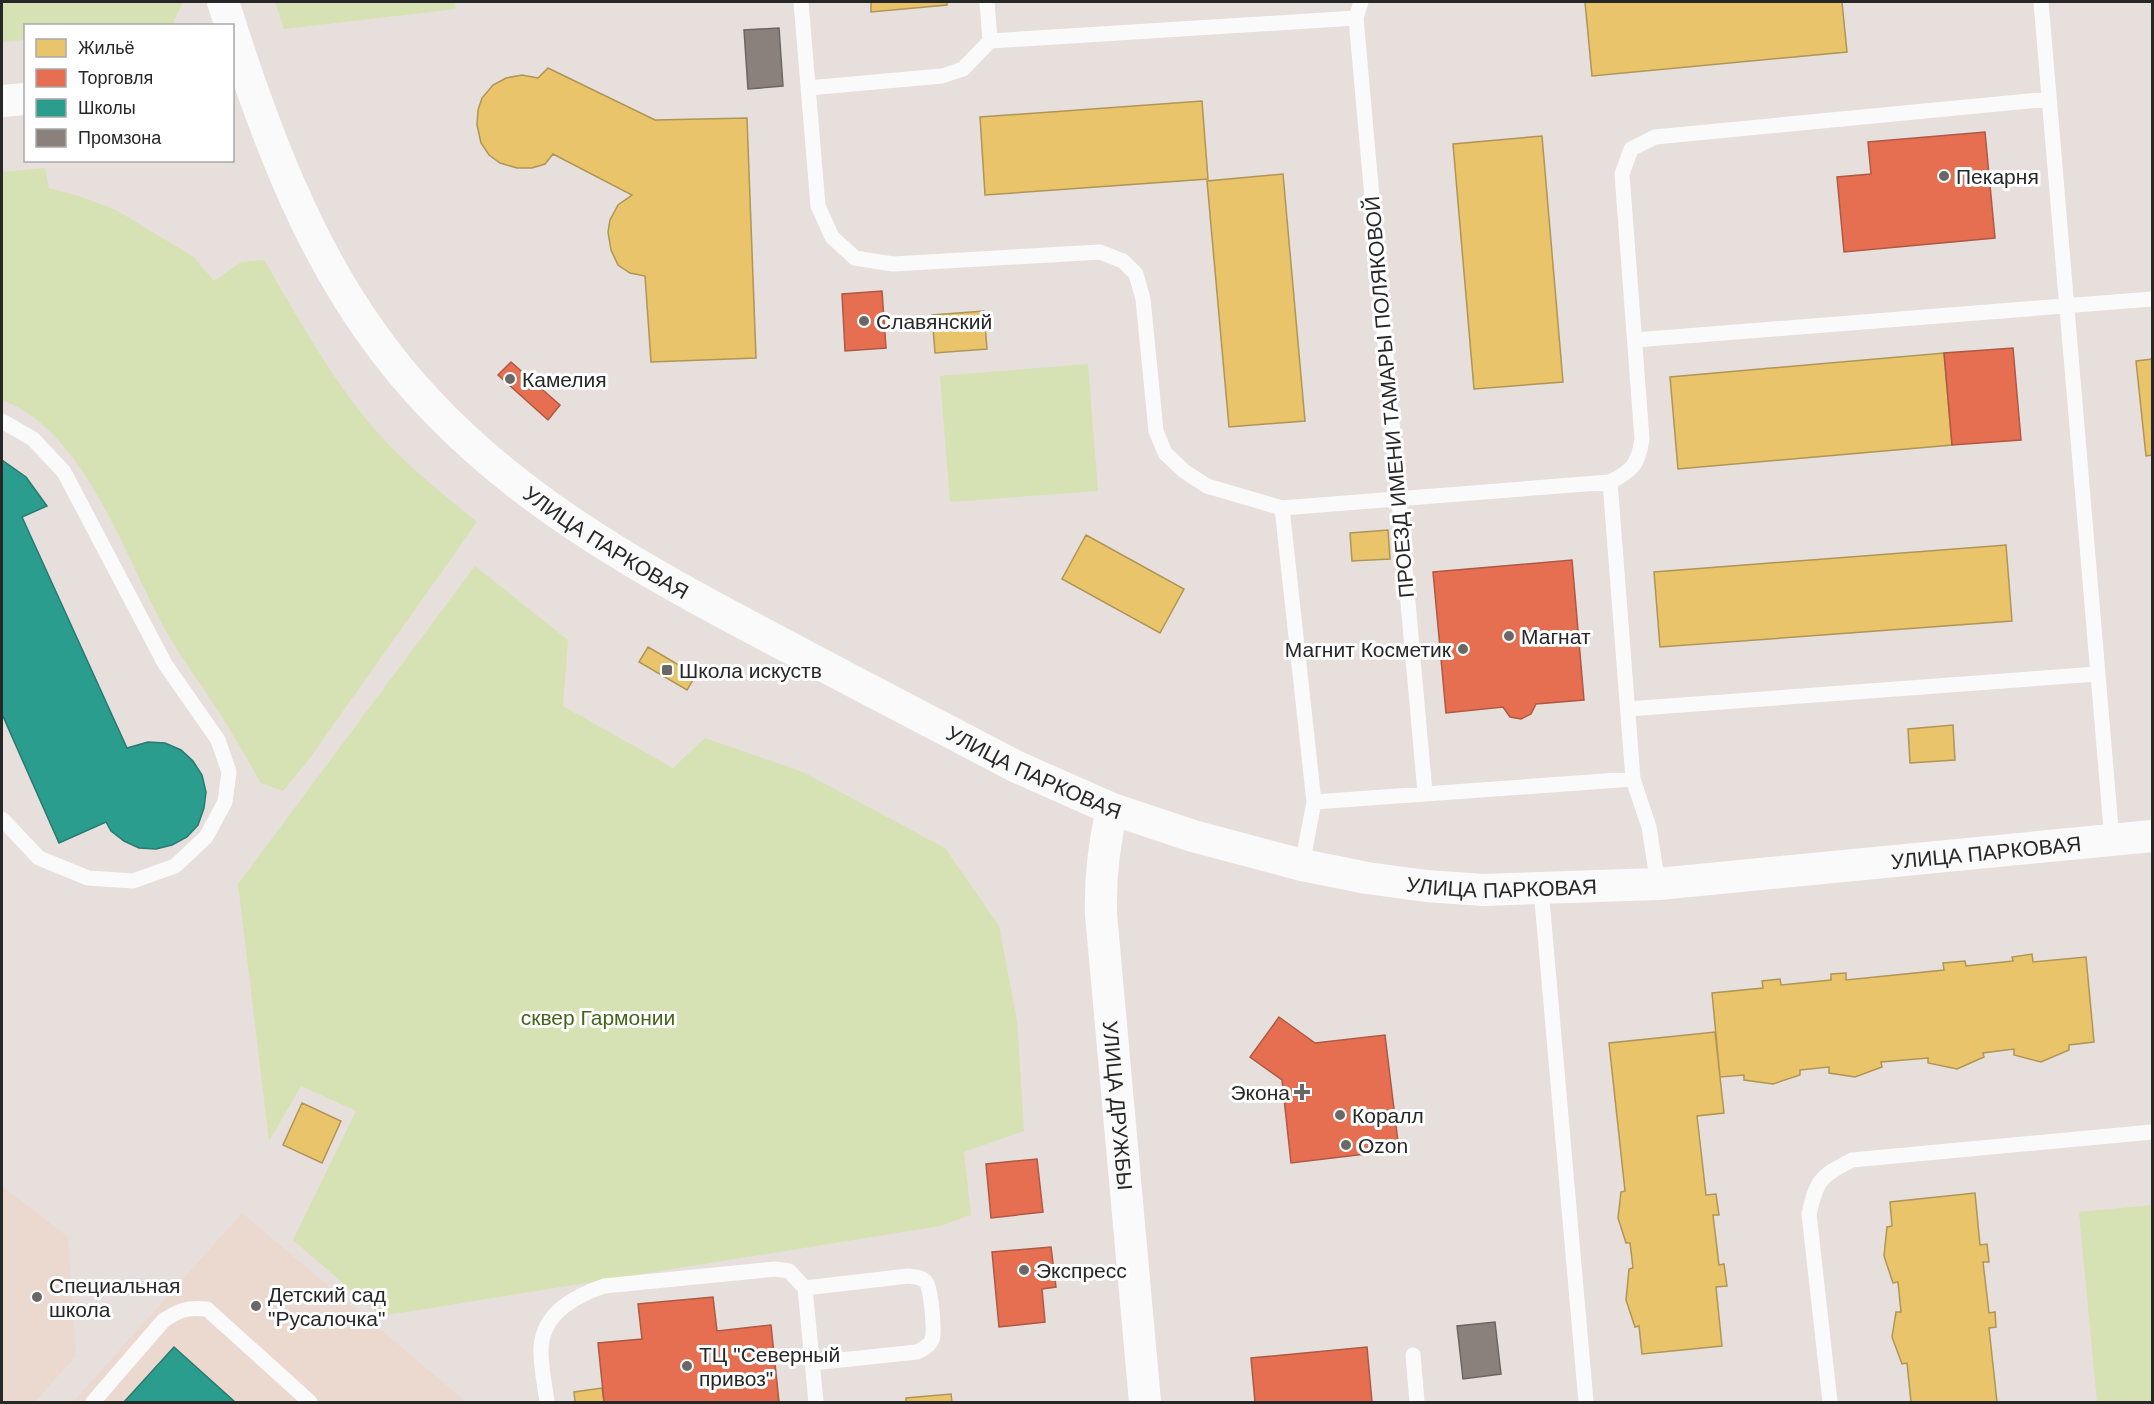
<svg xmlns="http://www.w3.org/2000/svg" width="2154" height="1404" font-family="Helvetica,sans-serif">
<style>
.education{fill:#ebd9d0}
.green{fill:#d6e2b3}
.homes{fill:#e9c46a;stroke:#af9556;stroke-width:1.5}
.shops{fill:#e76f51;stroke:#ad5944;stroke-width:1.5}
.schools{fill:#2a9d8f;stroke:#297a70;stroke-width:1.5}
.industry{fill:#8a817c;stroke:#6c6662;stroke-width:1.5}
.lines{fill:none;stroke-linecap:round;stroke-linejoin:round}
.lane{stroke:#fbfafa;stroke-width:15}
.street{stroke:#fbfafa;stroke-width:32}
.poi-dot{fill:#6a6766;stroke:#fff;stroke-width:2}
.labels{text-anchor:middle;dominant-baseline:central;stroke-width:6;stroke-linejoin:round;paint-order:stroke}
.poi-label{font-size:21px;fill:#272727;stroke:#fff;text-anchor:start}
.street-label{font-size:21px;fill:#272727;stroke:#fff}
.park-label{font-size:21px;fill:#406616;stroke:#fff}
</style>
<rect width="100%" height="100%" fill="#e7dfdc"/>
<!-- education -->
<path class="education" d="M2,1186L68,1237L76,1356L35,1402H2Z
M242,1213L463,1399V1402H73Z"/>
<!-- green -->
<path class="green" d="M2,2H183L172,25L26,26L25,40L2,42Z
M275,2H454L456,9L284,29Z
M45,168L49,188L82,197L116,210L194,257L214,281L241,262L264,260C299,319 332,381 378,433C407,466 443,494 477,522L307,762L283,791L261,783C244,754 228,725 209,697C196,677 181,657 169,636C126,563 87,431 2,400V172Z
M1088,364L1098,491L950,502L940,376Z
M475,566L568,640L563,706L673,768L705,738L803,772L945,848L999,926L1017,1020L1024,1131L964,1152L971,1215L940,1226L381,1316L293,1240L356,1111L301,1086L269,1141L238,884Z
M2152,1205V1402H2097L2079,1212Z"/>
<!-- homes -->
<path class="homes" d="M871,2H947V5L871,12Z
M1585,2H1842L1847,52L1592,76Z
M548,68L655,120L747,118L756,358L651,362L645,276L630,273L618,265L611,250L608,232L610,220L618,205L632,195L553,154L545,164L532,168H517L500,163L489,155L481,143L477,125L478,110L482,98L493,85L506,78L522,75L538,78Z
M1202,101L1208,179L985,195L980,117Z
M1542,136L1563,382L1474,389L1453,144Z
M1283,174L1305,421L1229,427L1207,181Z
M984,311L987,349L935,353L932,315Z
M1944,353L1952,445L1678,469L1670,377Z
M2152,359V455L2146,456L2136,361Z
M1388,530L1390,559L1352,561L1350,533Z
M1086,535L1184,589L1160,633L1062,579Z
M2006,545L2012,621L1660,647L1654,572Z
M648,647L696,675L687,690L639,662Z
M1953,725L1955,760L1910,763L1908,729Z
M2032,954L2033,962L2086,957L2094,1042L2069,1045V1050L2041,1062L2014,1055V1049L1983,1053L1984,1057L1957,1069L1928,1063V1058L1881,1062L1882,1067L1855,1077L1829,1073V1067L1800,1070V1075L1773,1084L1744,1080V1075L1720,1077L1712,993L1763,988L1762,981L1780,979L1781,985L1831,980V974L1846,973V980L1944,970L1943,963L1965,961L1966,966L2013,961L2012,957Z
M1715,1032L1724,1113L1697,1116L1706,1195L1716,1194L1719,1215H1713L1719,1265L1724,1264L1727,1286L1716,1287L1722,1346L1642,1354L1639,1326L1635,1327L1626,1300L1629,1269L1633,1268L1630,1243H1626L1618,1218L1621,1192L1625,1191L1609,1043Z
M302,1103L341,1121L322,1163L283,1145Z
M1975,1193L1980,1245L1987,1244L1989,1262H1983L1989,1313L1995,1312L1996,1327L1989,1328L1997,1402H1911L1907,1363L1902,1364L1892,1337L1896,1312H1901L1898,1282L1893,1283L1884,1256L1887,1227L1892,1226L1890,1202Z
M602,1388L604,1402H575L574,1392Z
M951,1394L952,1402H906V1398Z"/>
<!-- shops -->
<path class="shops" d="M1985,132L1995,238L1844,252L1837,177L1871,174L1868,142Z
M882,291L886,348L845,351L842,294Z
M2013,348L2021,440L1952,445L1944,353Z
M511,362L560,405L548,420L498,375Z
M1572,560L1584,700L1536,704L1531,714L1521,719L1510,717L1503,707L1446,713L1433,572Z
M1279,1017L1315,1043L1385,1035L1399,1150L1291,1163L1282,1080L1250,1057Z
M1037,1159L1043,1212L991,1218L986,1164Z
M1051,1247L1056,1287L1042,1289L1045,1322L999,1327L992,1252Z
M713,1297L717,1331L771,1325L779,1402H604L598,1343L642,1339L638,1304Z
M1367,1347L1372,1402H1255L1251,1358Z"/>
<!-- schools -->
<path class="schools" d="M2,460L26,477L47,506L22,517L127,748L148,742L165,743L181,750L193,761L202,775L206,792L204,808L198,825L187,837L172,845L156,849L139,848L124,841L111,831L106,822L59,843L2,714Z
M174,1347L235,1402H124Z"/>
<!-- industry -->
<path class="industry" d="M779,28L783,86L748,89L744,30Z
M1495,1322L1501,1374L1463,1379L1457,1326Z"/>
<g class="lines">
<!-- lane -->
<path class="lane" d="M801,2L818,206L832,237L855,258L893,264L1100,252L1123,261L1136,274L1143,299L1156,431L1165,453L1184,471L1207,486L1282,508L1610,482
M987,2L990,41
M1361,2L1356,18L1425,793
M2041,2L2112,840
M808,88L942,76L963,69L990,41L1356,18
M1635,340L2152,299
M2,421L33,439L64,472L165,664L218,740L229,772L225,802L206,837L175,866L133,881L88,878L39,858L2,819
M1282,508L1314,802L1302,865
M1628,709L2097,674
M1314,802L1633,779
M1658,884L1649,827L1633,779L1610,482C1633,470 1638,465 1642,439L1622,174L1631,149L1655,137L2049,99
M1541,889L1586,1402
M805,1288L908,1276C915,1277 922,1277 926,1282C931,1289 935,1332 932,1340C929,1346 923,1349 917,1352L812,1363
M1413,1355L1417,1402
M93,1402L163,1321C179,1310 187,1307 207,1309L310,1402
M547,1402C545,1386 540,1363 541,1347C544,1312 575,1296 604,1286L775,1269L789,1271L805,1288L816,1402
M1830,1402L1809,1214C1817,1179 1820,1177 1852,1160L2152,1132"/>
<!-- street -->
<g class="street">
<path d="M223,2L231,26"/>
<path id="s1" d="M232,30C266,134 306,241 370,331C468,471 610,553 758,631C844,677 931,722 1017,767L1112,809L1193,836L1302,865L1367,878L1426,886L1483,890L1658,884L2152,836"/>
<path d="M2,101L26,99"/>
<path id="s2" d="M1112,809C1104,844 1100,878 1101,914L1145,1402"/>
</g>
</g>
<!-- markers -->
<g class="poi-dot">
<circle cx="1944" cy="176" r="6"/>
<circle cx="864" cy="321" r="6"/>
<circle cx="510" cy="379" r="6"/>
<circle cx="1509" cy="636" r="6"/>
<circle cx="1463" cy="649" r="6"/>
<rect x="661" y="664" width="12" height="12" rx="3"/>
<path d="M1299 1083h6v6h6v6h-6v6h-6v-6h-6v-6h6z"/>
<circle cx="1340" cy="1115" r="6"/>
<circle cx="1346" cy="1145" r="6"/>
<circle cx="1024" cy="1270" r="6"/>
<circle cx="37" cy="1297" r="6"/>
<circle cx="256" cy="1306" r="6"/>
<circle cx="687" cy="1366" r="6"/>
</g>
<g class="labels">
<!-- poi labels -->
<g class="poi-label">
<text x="1956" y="176">Пекарня</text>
<text x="876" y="321">Славянский</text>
<text x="522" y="379">Камелия</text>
<text x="1521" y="636">Магнат</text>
<text x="1451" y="649" text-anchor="end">Магнит Косметик</text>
<text x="679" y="670">Школа искуств</text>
<text x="1290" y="1092" text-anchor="end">Экона</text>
<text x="1352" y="1115">Коралл</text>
<text x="1358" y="1145">Ozon</text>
<text x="1036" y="1270">Экспресс</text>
<text x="49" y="1285">Специальная<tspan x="49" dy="24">школа</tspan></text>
<text x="268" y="1294">Детский сад<tspan x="268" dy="24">"Русалочка"</tspan></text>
<text x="699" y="1354">ТЦ "Северный<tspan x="699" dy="24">привоз"</tspan></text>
</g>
<!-- street labels -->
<g class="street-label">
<text transform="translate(1389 397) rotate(-95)">ПРОЕЗД ИМЕНИ ТАМАРЫ ПОЛЯКОВОЙ</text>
<text stroke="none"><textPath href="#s1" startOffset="652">УЛИЦА ПАРКОВАЯ</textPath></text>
<text stroke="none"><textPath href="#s1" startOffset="1138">УЛИЦА ПАРКОВАЯ</textPath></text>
<text stroke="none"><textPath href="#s1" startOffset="2110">УЛИЦА ПАРКОВАЯ</textPath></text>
<text stroke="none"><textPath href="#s1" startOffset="1624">УЛИЦА ПАРКОВАЯ</textPath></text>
<text stroke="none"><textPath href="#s2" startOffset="298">УЛИЦА ДРУЖБЫ</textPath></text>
</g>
<!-- park labels -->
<g class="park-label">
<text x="598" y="1017">сквер Гармонии</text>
</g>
</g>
<!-- border -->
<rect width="2154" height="1404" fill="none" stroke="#272727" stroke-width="6"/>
<!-- legend -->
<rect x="24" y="24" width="210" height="138" fill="#ffffff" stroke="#a9a9a9" stroke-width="1.5"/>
<rect x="36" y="39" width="30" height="18" fill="#e9c46a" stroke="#a9a9a9" stroke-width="1.5"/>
<text x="78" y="54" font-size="18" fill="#272727">Жильё</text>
<rect x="36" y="69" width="30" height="18" fill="#e76f51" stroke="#a9a9a9" stroke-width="1.5"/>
<text x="78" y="84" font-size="18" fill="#272727">Торговля</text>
<rect x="36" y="99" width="30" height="18" fill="#2a9d8f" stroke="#a9a9a9" stroke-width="1.5"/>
<text x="78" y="114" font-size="18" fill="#272727">Школы</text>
<rect x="36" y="129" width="30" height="18" fill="#8a817c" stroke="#a9a9a9" stroke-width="1.5"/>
<text x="78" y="144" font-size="18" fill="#272727">Промзона</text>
</svg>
